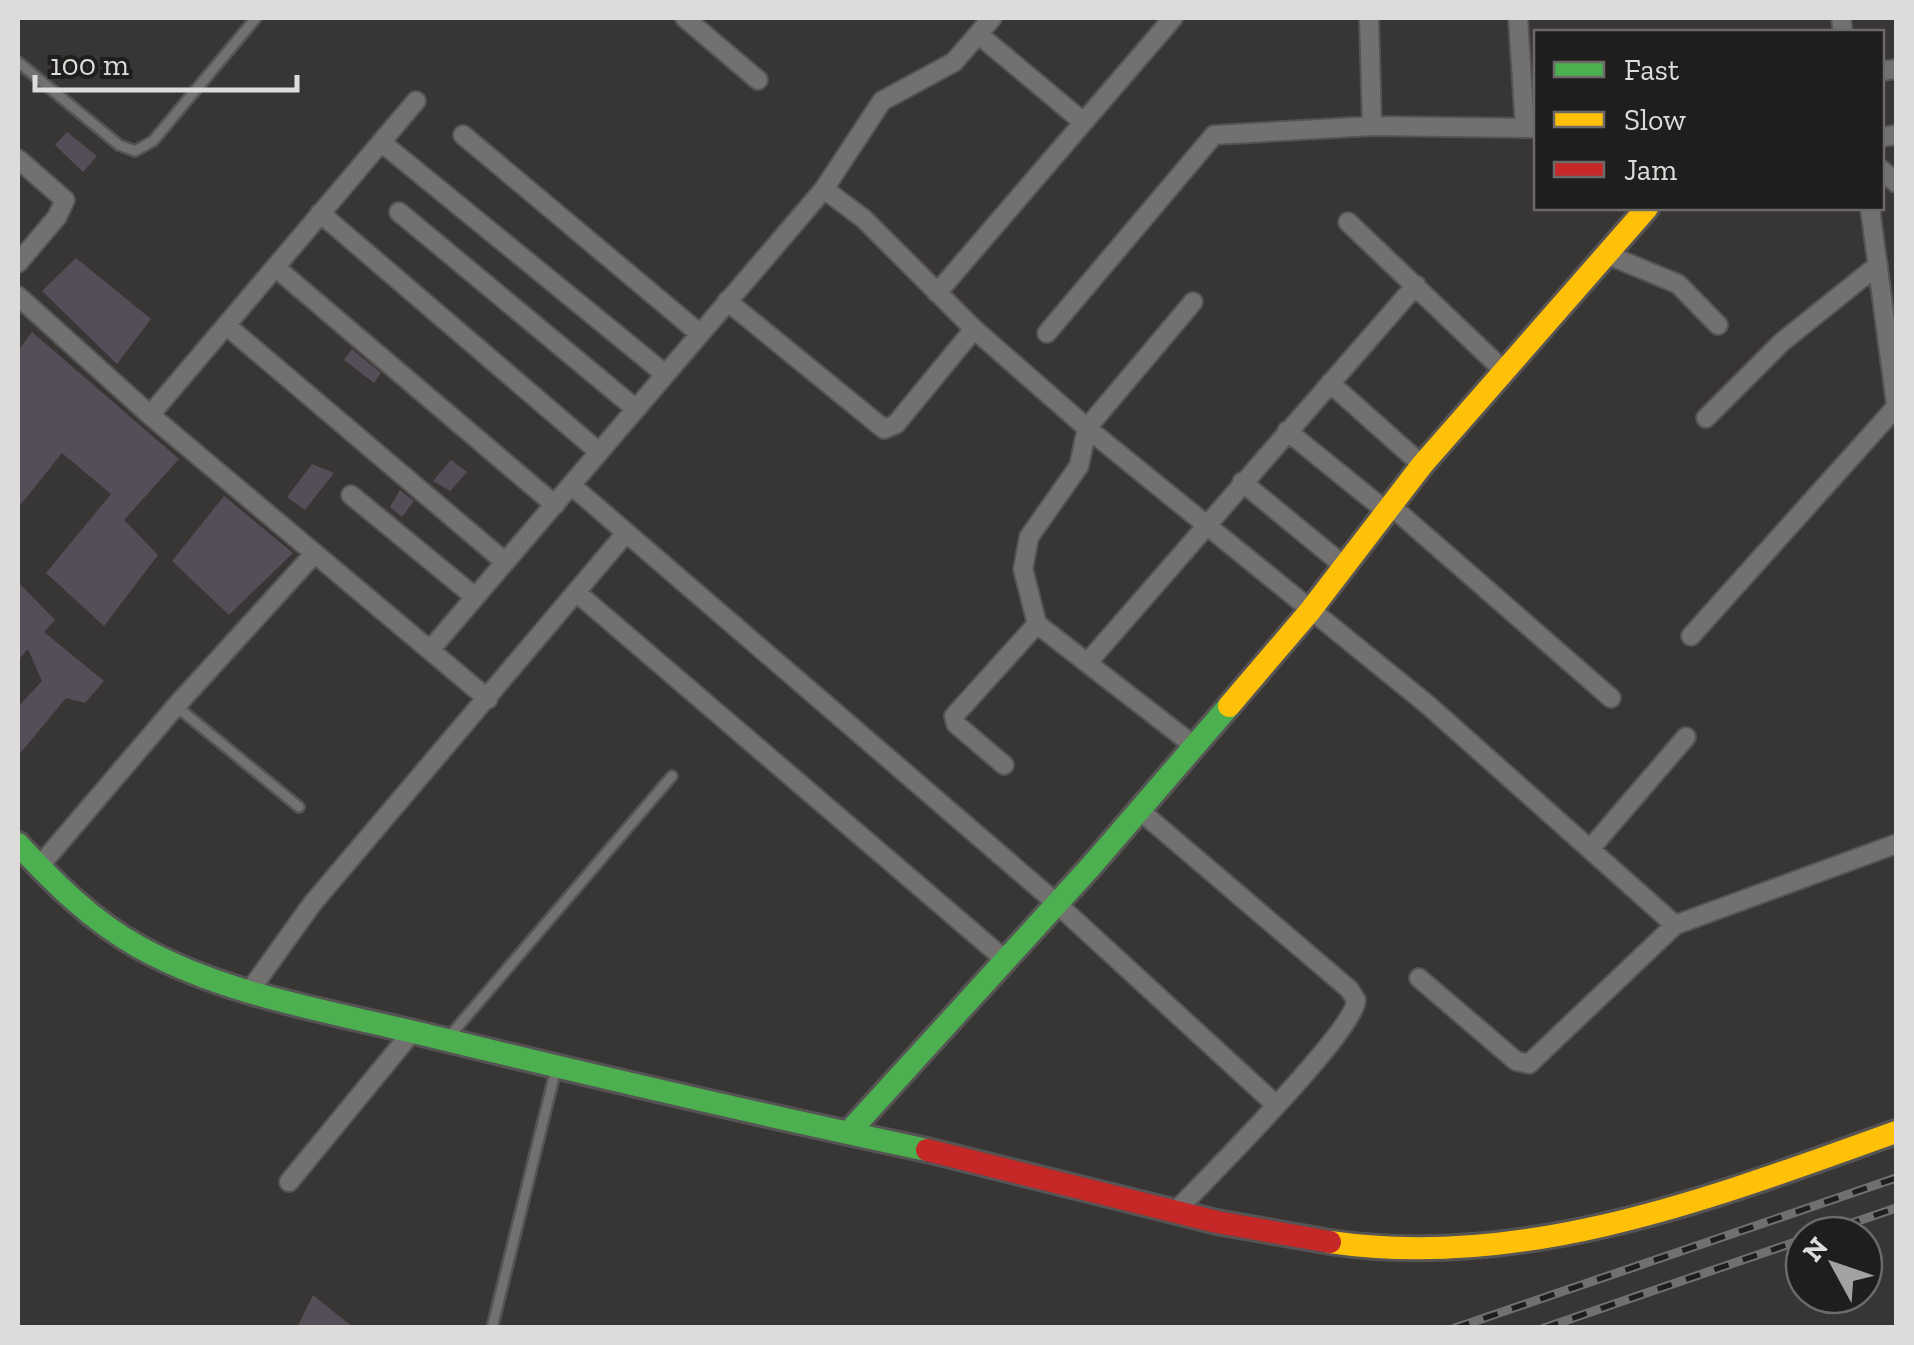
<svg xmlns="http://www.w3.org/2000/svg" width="1914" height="1345" font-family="'Zilla Slab',serif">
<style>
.building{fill:#554e58}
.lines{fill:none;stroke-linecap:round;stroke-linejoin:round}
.lane-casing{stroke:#555353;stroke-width:14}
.street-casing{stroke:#555353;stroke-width:22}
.fast-casing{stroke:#555353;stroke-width:28}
.slow-casing{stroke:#555353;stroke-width:28}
.jam-casing{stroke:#555353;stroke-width:28}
.lane{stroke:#727170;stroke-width:9}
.street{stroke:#727170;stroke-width:18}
.fast{stroke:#4caf50;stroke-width:22}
.slow{stroke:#ffc107;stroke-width:22}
.jam{stroke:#c62828;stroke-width:22}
.rail-casing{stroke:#717070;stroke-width:9}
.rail{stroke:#1f1e1d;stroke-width:5;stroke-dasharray:15;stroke-linecap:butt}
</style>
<rect width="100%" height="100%" fill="#383635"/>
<!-- building -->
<path class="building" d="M67,132L97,156L83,172L55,145Z
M76,258L151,319L117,364L42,291Z
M32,332L179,459L124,520L158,555L104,626L46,573L111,494L62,453L18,508V351Z
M352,349L381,373L374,383L344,360Z
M451,460L467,472L450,491L433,481Z
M312,464L334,473L305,510L287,497Z
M400,490L414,501L402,517L390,507Z
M224,496L293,553L229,615L172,561Z
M18,582L55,620L44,632L104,681L85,703L66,698L18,756V707L42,681L28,649L18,660Z
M313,1295L354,1328H297Z"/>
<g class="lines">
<defs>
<path id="lane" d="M18,62L119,145L135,151L153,141L256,18
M176,706L299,807
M448,1038L672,776
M492,1328L556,1069"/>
<path id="street" d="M685,18L758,80
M1369,18L1372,126
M1518,18L1525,128
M1841,18L1843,32
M978,34L1082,121
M1882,71L1896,69
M463,135L699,333
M1882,137L1896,135
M381,142L665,374
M18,159L65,200L57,217L18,263
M1882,170L1896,183
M824,189L864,219L974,329L1087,428L1428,705L1675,925
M1870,208L1896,404
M399,212L636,409
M320,213L599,452
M1348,222L1504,371
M1608,255L1678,284L1718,325
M275,267L555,505
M937,293L1173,18
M18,296L150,415L488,699
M727,301L884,429L896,424L974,329
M227,326L505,562
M1047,333L1214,135L1372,126L1536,128
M1330,383L1422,465
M150,415L416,101
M1706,418L1782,342L1878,265
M1287,431L1386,511
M1242,482L1343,565
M571,485L1055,902L1275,1104
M351,495L475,597
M1391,506L1611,698
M576,592L1003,958
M1037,624L1023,569L1029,537L1079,466L1087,428L1193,302
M1691,636L1896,407
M430,650L824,189L882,101L954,62L992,18
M1089,661L1416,285
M1004,765L956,724L954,716L1037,624L1193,745
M1138,809L1349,989L1356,1000C1355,1031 1207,1178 1177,1210
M1590,849L1686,737
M38,868L176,706L314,554
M1419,978L1516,1061L1529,1064L1675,925L1896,844
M251,989L312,904L626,533
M289,1182L412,1032"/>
<path id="fast" d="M18,844C54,883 92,921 139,947C225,995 328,1011 422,1034C590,1075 758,1114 927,1150
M848,1133L1093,864L1229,706"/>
<path id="slow" d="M1229,706L1310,611L1422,465L1647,208
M1330,1242C1525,1271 1717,1196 1896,1132"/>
<path id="jam" d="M927,1150L1217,1222L1330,1242"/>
</defs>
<!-- lane casing -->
<use href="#lane" class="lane-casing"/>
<!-- street casing -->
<use href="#street" class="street-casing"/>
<!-- fast casing -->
<use href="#fast" class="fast-casing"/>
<!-- slow casing -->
<use href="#slow" class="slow-casing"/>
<!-- jam casing -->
<use href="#jam" class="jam-casing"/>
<!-- lane -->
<use href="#lane" class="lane"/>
<!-- street -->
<use href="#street" class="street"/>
<!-- fast -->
<use href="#fast" class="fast"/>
<!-- slow -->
<use href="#slow" class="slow"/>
<!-- jam -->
<use href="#jam" class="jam"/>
<defs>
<path id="rail" d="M1817,1235L1896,1208
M1455,1328L1896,1178
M1544,1328L1804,1239"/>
</defs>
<!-- rail casing -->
<use href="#rail" class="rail-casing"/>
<!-- rail -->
<use href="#rail" class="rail"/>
</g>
<!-- border -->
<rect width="1914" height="1345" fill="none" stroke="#dedcda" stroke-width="40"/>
<!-- legend -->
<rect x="1534" y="30" width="350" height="180" fill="#1f1e1d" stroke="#6b6a69" stroke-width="2.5"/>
<rect x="1554" y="62" width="50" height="15" fill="#4caf50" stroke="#6b6a69" stroke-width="2.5"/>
<text x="1624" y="80" font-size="30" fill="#dedcda">Fast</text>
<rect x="1554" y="112" width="50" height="15" fill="#ffc107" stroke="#6b6a69" stroke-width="2.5"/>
<text x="1624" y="130" font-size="30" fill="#dedcda">Slow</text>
<rect x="1554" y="162" width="50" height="15" fill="#c62828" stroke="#6b6a69" stroke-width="2.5"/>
<text x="1624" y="180" font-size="30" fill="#dedcda">Jam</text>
<!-- north arrow -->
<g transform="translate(1834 1265) rotate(310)"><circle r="48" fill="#1f1e1d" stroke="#6b6a69" stroke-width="2.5"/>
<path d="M0-8L18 38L0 25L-18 38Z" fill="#a4a2a0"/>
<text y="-15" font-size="28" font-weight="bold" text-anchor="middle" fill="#dedcda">N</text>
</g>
<!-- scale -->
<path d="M35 75v15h262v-15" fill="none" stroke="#dedcda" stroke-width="5"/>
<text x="50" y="75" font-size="30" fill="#dedcda" stroke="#1f1e1d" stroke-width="8" paint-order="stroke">100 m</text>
</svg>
